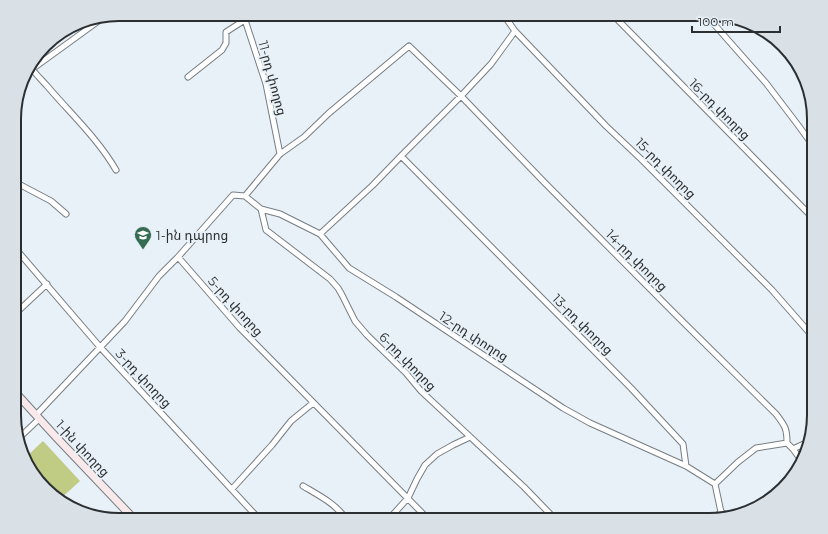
<svg xmlns="http://www.w3.org/2000/svg" width="828" height="534" font-family="Montserrat,'Noto Sans Armenian',sans-serif">
<style>
.green{fill:#c0cb84}
.lines{fill:none;stroke-linecap:round;stroke-linejoin:round}
.minor-casing{stroke:#767d83;stroke-width:7}
.secondary-casing{stroke:#767d83;stroke-width:9}
.minor{stroke:#fff;stroke-width:5}
.secondary{stroke:#fae9ea;stroke-width:7}
.labels{text-anchor:middle;dominant-baseline:central;stroke-width:4;stroke-linejoin:round;paint-order:stroke}
.street-label{font-size:13px;fill:#2c2f31;stroke:#e8f1f7}
.poi-label{font-size:13px;fill:#2c2f31;stroke:#e8f1f7;text-anchor:start}
.rim{fill:none;stroke:#2c2f31;stroke-width:2}
</style>
<rect width="100%" height="100%" fill="#e8f1f7"/>
<!-- green -->
<path class="green" d="M43,441L80,481L59,500L28,467L25,458Z"/>
<g class="lines">
<defs>
<path id="minor" d="M503,14L515,31L606,126L641,159L772,290L814,338
M612,14L814,219
M705,14L766,83L798,125L814,147
M245,20L266,84L280,154
M30,66C35,74 42,80 48,87C71,114 98,139 116,170
M24,75L104,17
M188,77L222,50L226,43V32L254,14
M401,156L631,388L683,444L686,466
M15,182L51,201L66,214
M245,196L280,154L304,137L329,113L409,46L461,96L545,183L678,317L776,414C785,426 787,428 787,443
M261,209L266,230L330,279L338,288L342,295L355,321L367,335L406,373L421,391L524,487L556,520
M320,234L373,185L401,156L461,96L491,64L515,31
M15,248L100,347L260,520
M178,257L233,195L245,196L261,209L280,214L320,234L349,268L396,297L563,408L590,423L686,466L715,484L721,512L728,516
M15,314L47,284
M36,415L125,321L159,276L178,257L239,327L429,520
M18,439L39,419
M793,449L806,443
M715,484L738,462L756,448L787,443L793,449L801,460
M303,486C320,496 336,504 347,520
M232,489L272,445L291,421L313,403
M388,520L408,498L417,479L425,465L437,454L453,445L470,437
M712,520L721,512"/>
<path id="secondary" d="M15,392L56,437L135,520"/>
</defs>
<!-- minor casing -->
<use href="#minor" class="minor-casing"/>
<!-- secondary casing -->
<use href="#secondary" class="secondary-casing"/>
<!-- minor -->
<use href="#minor" class="minor"/>
<!-- secondary -->
<use href="#secondary" class="secondary"/>
</g>
<!-- icons -->
<defs>
<symbol id="school-pin" viewBox="-11 -11 22 30"><path d="M0 17L-7.5 6A9.5 9.5 0 1 1 7.5 6Z" fill="#346b51" stroke="#e8f1f7"/><path d="M0-5L7-2L0 1L-7-2ZM-4 1L0 2.5L4 1V4Q0 6-4 4Z" fill="#fff"/></symbol>
</defs>
<g fill-rule="evenodd">
<use href="#school-pin" x="133" y="225" width="20" height="27"/>
</g>
<g class="labels">
<!-- street labels -->
<g class="street-label">
<text transform="translate(273 78) rotate(75)">11-րդ փողոց</text>
<text transform="translate(720 109) rotate(45)">16-րդ փողոց</text>
<text transform="translate(666 168) rotate(45)">15-րդ փողոց</text>
<text transform="translate(637 260) rotate(45)">14-րդ փողոց</text>
<text transform="translate(236 306) rotate(48)">5-րդ փողոց</text>
<text transform="translate(583 324) rotate(45)">13-րդ փողոց</text>
<text transform="translate(474 336) rotate(33)">12-րդ փողոց</text>
<text transform="translate(408 361) rotate(46)">6-րդ փողոց</text>
<text transform="translate(144 378) rotate(47)">3-րդ փողոց</text>
<text transform="translate(83 448) rotate(47)">1-ին փողոց</text>
</g>
<!-- poi labels -->
<g class="poi-label">
<text x="156" y="235">1-ին դպրոց</text>
</g>
</g>
<!-- crop -->
<path d="M0 0H828V534H0ZM119 21H709A98 98 0 0 1 807 119V415A98 98 0 0 1 709 513H119A98 98 0 0 1 21 415V119A98 98 0 0 1 119 21Z" fill="#d9e1e7" fill-rule="evenodd"/>
<path class="rim" d="M119 21H709A98 98 0 0 1 807 119V415A98 98 0 0 1 709 513H119A98 98 0 0 1 21 415V119A98 98 0 0 1 119 21Z"/>
<!-- scale -->
<path d="M692 26v6h88v-6" fill="none" stroke="#2c2f31" stroke-width="2"/>
<text x="698" y="26" font-size="12" fill="#2c2f31" stroke="#e8f1f7" stroke-width="3" paint-order="stroke">100 m</text>
</svg>
